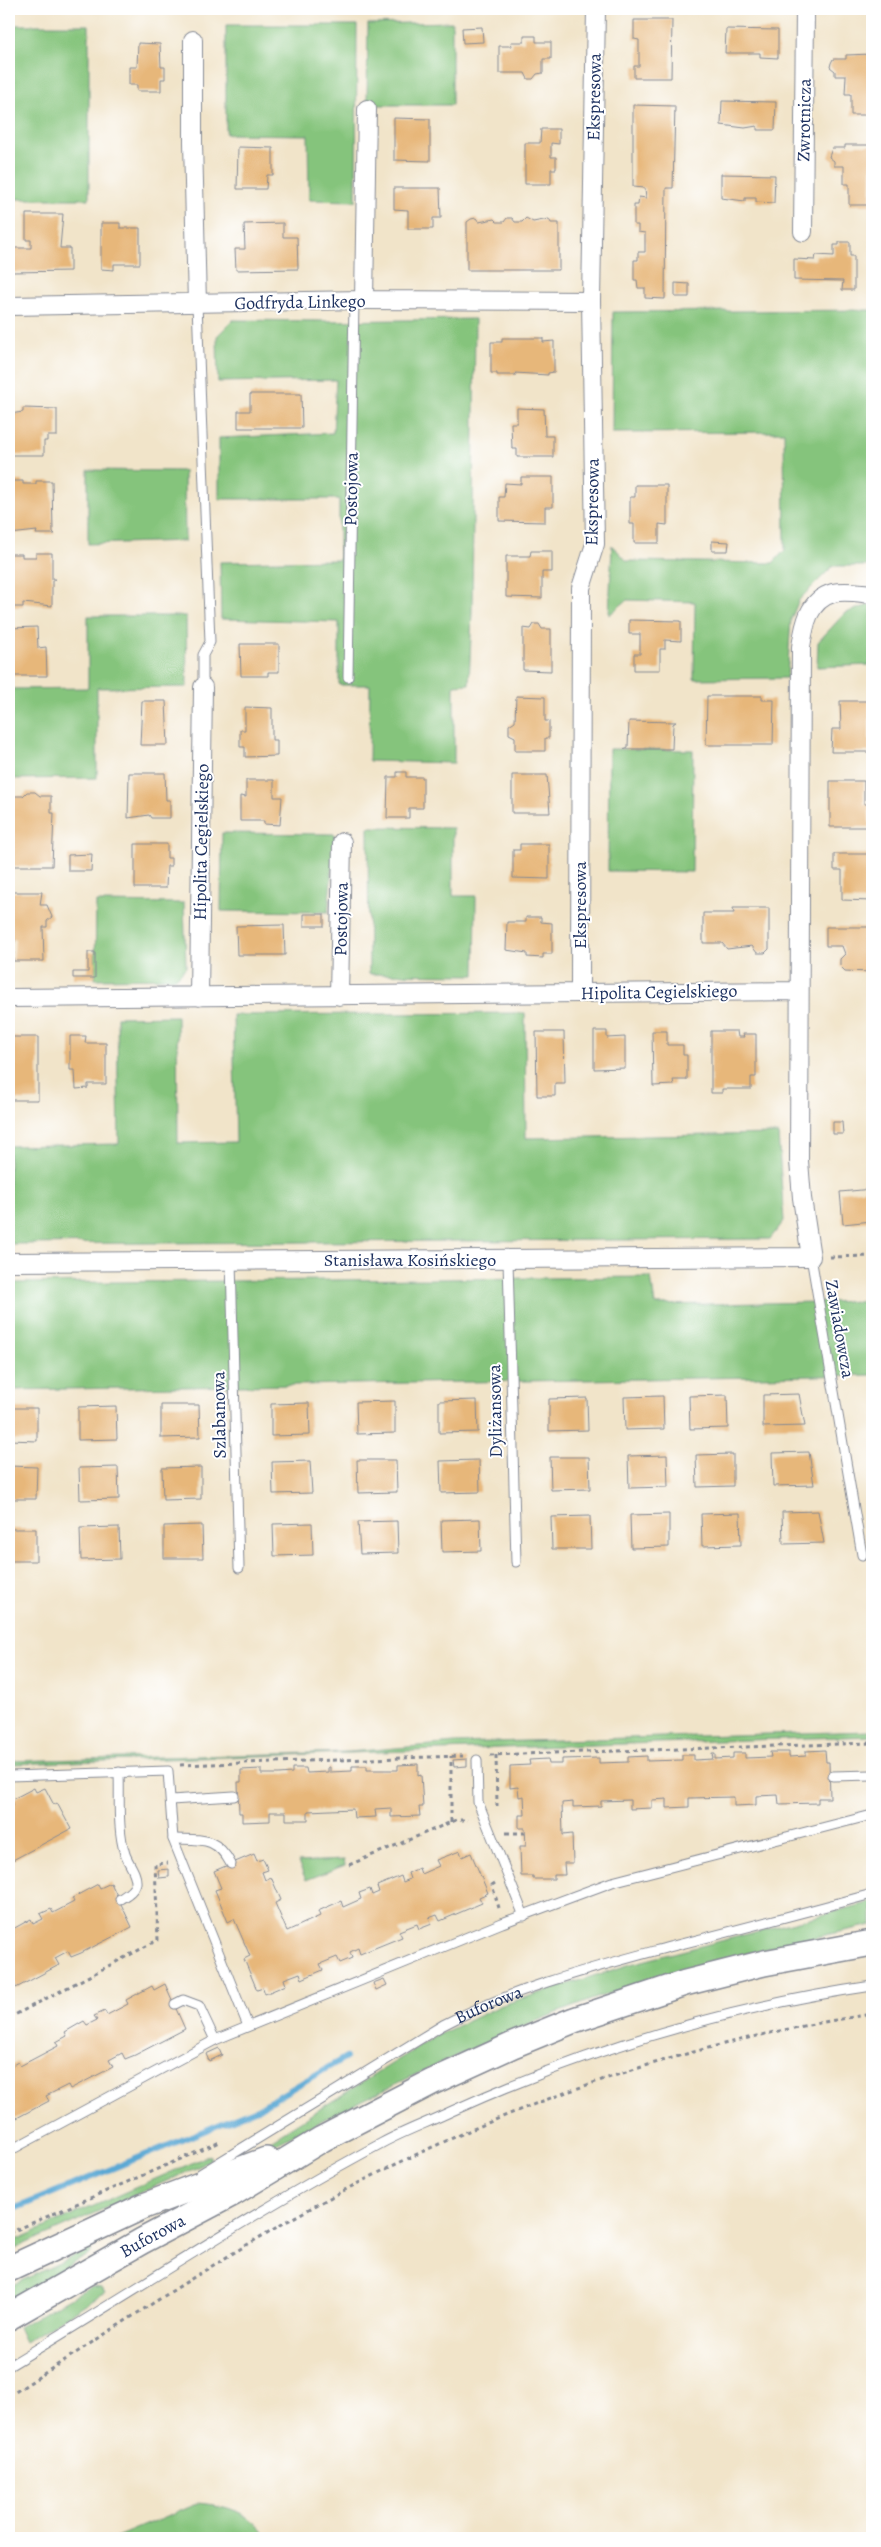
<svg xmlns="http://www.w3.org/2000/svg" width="881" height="2547" font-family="Alegreya,serif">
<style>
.green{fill:#85c47c;stroke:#507a6d}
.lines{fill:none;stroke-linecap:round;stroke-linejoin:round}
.stream{stroke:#5ba9d4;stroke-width:6}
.building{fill:#e7b77a}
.service-casing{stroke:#868a94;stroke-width:11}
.minor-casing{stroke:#868a94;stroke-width:20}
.secondary-casing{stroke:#868a94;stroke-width:28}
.path{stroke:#868a94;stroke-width:3;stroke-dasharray:4 4;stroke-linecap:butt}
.service{stroke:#fff;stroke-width:9}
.minor{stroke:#fff;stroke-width:18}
.secondary{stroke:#fff;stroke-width:25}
.labels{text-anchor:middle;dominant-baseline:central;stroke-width:4;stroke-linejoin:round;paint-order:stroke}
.street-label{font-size:18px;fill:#1b2f5e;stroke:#fff}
</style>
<rect width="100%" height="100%" fill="#fff"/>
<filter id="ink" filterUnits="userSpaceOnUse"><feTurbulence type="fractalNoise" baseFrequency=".02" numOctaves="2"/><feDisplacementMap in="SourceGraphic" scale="10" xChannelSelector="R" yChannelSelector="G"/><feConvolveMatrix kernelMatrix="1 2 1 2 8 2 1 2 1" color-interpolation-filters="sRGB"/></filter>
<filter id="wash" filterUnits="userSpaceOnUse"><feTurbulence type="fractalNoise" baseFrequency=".0096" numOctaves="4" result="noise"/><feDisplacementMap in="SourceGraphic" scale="20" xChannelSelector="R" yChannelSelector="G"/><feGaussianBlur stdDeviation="1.12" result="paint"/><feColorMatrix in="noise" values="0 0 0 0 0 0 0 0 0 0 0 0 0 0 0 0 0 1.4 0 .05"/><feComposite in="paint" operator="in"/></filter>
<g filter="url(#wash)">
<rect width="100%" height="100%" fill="#f1e4c9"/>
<!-- green -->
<path class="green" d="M452,22V105H367L368,24Z
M9,25H89V199H9Z
M226,25H357L356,201L309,200L308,135L226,134Z
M872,310V566H833L799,600L791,619L787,678L694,679L695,602L627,600L609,615L612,545L627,561L773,563L785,550L784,432L612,433L613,312Z
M475,319L472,612L469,684L454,685V763L369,761L370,685H339V622L221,619L220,562L339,560V499H219V438L333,433L336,380L218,382L217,336L233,320L326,321Z
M88,470L184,471L185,541L88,544Z
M872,604V665L817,667L818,642L845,613Z
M88,616H186L187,687L97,688V778L9,779V689L88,688Z
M609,749L693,750L692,872L608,871Z
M368,827L453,828V896H476L475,975L369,974Z
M222,833L335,834L328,912L221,911Z
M96,902L184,903L186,967L176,978L95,979Z
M525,1013L526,1138L778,1134L784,1221L770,1239L9,1244V1146L119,1144L117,1017L177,1016L178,1143L236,1142L233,1015Z
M651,1277L655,1305L872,1301V1375L9,1390V1283Z
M872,1731V1736L9,1764V1761L348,1752L455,1743Z
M344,1860L345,1865L306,1880L298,1862Z
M872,1902V1925C777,1945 683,1967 591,2000C484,2039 381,2091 278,2142L265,2147L264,2144L436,2036L502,2005L631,1964Z
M210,2155L211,2159L196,2168L9,2251V2243Z
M89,2249L92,2252L90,2254L9,2300L10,2286Z
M91,2286L102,2287L105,2292L25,2342L18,2327Z
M197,2503C230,2506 247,2511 268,2538H114Z"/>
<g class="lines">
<!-- stream -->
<path class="stream" d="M9,2211L257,2109L346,2057"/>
</g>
<g id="blocks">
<!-- building -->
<path class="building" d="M634,20H672L671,78H634V66H639V40L634,39Z
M482,27L483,42L463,43L462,28Z
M726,29L778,30V58L760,57V53H725Z
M524,36H536V42H551V59H543V73L537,74L533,79H528L525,73H499V46H512L511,42H524Z
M138,43L160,44L161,67H165V79H161V91H137V85H129V67H137Z
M872,54L870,115H851V94H845L846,76H835V71L830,67L831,63L833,59H846V55Z
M722,101L776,102L775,130H757V126L745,128L721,125Z
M633,105L675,106L673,188H666L665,299L645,298V288H638L637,280H634V260H638V252H645V233L638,232V225H634V205H638L639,197L646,198L645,188L633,187Z
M394,118L430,119V161L394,160Z
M541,129H559V144L551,143V157H556V169H551V184H525V143H540Z
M845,145H872L870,205H849V184H844V166H834V161L829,157L832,148H845Z
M238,147L273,148V175H267L266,189H237Z
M721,174L775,175L774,203L756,202V198H745V201L721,198Z
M394,188H440L441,218H433V229H408V210L394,209Z
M26,214H63L60,248H70V271L12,272V248H31V240H26Z
M476,218L479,222L494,219L497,222H504L507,218H512L515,222H522L526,218L533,222L549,219L551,223H559V270H467V222L471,219Z
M101,223H120V228H140V264H114V270L101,269Z
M283,223V237H297L298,269L236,270L235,249H245L244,224Z
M839,242H850V256H854V290H842L843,281L794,280V259L815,260L816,255L834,256V245H839Z
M675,283L689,284V297H675Z
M502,338H543V342L554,341V372L548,373V375L515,373L516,375H497V373H491V342H502Z
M250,394H301L302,428H238V411H250Z
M23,408L57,409V436H47V441H44V455H10V414L23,412Z
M517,408L544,409L545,436H553V457H517V449H512L511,423H517Z
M521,477H553V507H545V522L499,521V497H504L505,483L521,484Z
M9,481H23V484H36V481H52L53,532L55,534H36L37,531L10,534Z
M635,485H667V525L659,524V543H634V524H630V497H635Z
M712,541L729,542L728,551H712Z
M531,551H552V572H542V598L506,597V556H530Z
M36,553H52V579H56L52,581V606L23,603V607H9V554H22V557H36Z
M629,620L681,621V641L665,640V649H660V670H634V654H640V634H629Z
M534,624H539L542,629H551V671L523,670V628L531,629Z
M37,627L38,648L46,647L47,676H9V628Z
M240,644H279V672H268V676H241Z
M516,696L545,697V721H549V738H545V751H515V737L509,734V725L515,721Z
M707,696H762V700H774L773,745H706Z
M142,701H166L168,745H140Z
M840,701H869V752H831L832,729H841Z
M245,707L272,708V740H277V756L245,757V747H240V730H245Z
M629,721L676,722L673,724L672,749H624L628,747Z
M397,772H406V777H423V808H409V818H387L388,777H397Z
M129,773H165L166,800H170V818H151L149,815L128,818Z
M512,775H547L550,813H512Z
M246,780H274V797H282L280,825L264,824V821H240V796L246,797Z
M830,781H864V804H869V827H830Z
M27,792H35L40,796H51V813H54L52,866H12L13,840H9V796H23Z
M135,844H167V858H171V866H167L166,888H135Z
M520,844H549V879L513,878V850H520Z
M92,854L91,871H68V855Z
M834,854H872V901L842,900V870H834Z
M9,892H42L40,905H47L52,917L47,921V927H43L44,961H13L15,939L9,940Z
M733,908H769V949L765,953H757L752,946L727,949L722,943H703V913H734Z
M304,914H324V926H304Z
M526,917H541V922L552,923V954H543V958L527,957V953L506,950L507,922H526Z
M284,925L285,955H237L236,926Z
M826,927H872V972L845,971L840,966V959L845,954L842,946H826Z
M88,952H95V978H73V972H88Z
M594,1031H607V1038L625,1037V1068L594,1069Z
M652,1031H667V1045H683V1055H687V1080H673L674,1085L653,1086Z
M711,1031H737L738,1037H744L743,1034H756V1077H751V1089H722V1093H711Z
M536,1032H564L565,1083H555V1096H537Z
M70,1036H86L85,1043H106V1084H88V1088L76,1089L75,1070H70Z
M9,1037H38V1100H9Z
M833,1122H842L843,1134H833Z
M872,1189V1221L843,1224L840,1192Z
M799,1394L805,1426L763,1427V1395Z
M727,1395L728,1428L690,1429L689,1396Z
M663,1396L664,1429L625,1430L624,1397Z
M587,1398L588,1430L549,1431V1399Z
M477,1400L478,1432L439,1433V1401Z
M395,1401V1433L357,1434L356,1402Z
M309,1403L310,1435L271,1436V1404Z
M161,1405H199L200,1437L161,1438Z
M116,1406L117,1439L78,1440V1407Z
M9,1408H37V1441L9,1440Z
M809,1452L814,1485L773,1486L772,1453Z
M733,1454V1486L697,1487L696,1455Z
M667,1455L668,1487L629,1488L628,1456Z
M550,1457H589L590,1489L551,1490Z
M357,1460H396L397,1492L358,1493Z
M479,1460L480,1492L441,1493L440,1461Z
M310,1461L312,1493L273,1494L272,1462Z
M9,1466L37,1467L36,1499H9Z
M118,1467L119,1499L80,1500L79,1468Z
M201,1467V1499L163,1500L162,1468Z
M818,1511L824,1543L783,1544L782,1512Z
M740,1513L741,1545L702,1546L701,1514Z
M669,1514V1547L631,1548L630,1515Z
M590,1516L591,1549H552L551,1517Z
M480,1519L481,1551L442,1552L441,1520Z
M397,1521L398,1553L360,1554L358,1522Z
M312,1523L313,1555L274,1556L273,1524Z
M202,1525L203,1558H164V1526Z
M119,1527L120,1559L81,1560L80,1528Z
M9,1529H36V1561H9Z
M825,1750L826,1762H829L830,1798H818V1803L779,1804L778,1795L756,1796V1805L734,1806V1797L689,1798V1807L667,1808V1799L652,1800V1808L630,1809V1800L601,1801V1806L573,1807V1802L562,1803L563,1835L572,1834L573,1863H564L565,1875H554V1879H533V1876H521L520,1846H526L525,1828H519V1815H525L524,1796L519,1797L518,1787L510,1788V1766L530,1765L529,1760L548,1759L549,1764H562V1759L599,1758V1763L628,1762V1757L647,1756V1761L682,1760V1755H694V1760L713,1759L712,1754H715V1759L733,1758V1753H745V1758L771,1757L770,1752H789V1757L806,1756V1751Z
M467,1759V1766L454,1767L453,1760Z
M418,1764V1776L421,1775L423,1807H419L420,1816L391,1817V1808L375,1809L376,1817L354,1818L353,1809L308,1811V1820H286V1812H270V1821L242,1822V1813H239L238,1782H241V1770L261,1769V1774H279L292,1773V1768H306L307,1773L328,1772V1767H330V1772L352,1771V1766H367V1770H398V1765Z
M34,1788L36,1792L45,1788L54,1805L57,1803L71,1829L9,1862V1807L14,1805L11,1800Z
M460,1851L462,1857L471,1853L488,1893L479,1897L482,1903L440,1921L437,1915L429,1918L432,1924L419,1929L417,1924L399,1931L402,1937L360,1954L358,1948L350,1952L352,1958L340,1963L337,1957L320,1964L323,1970L302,1979L300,1973L284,1979L286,1985L265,1994L263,1988L257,1990L244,1959L250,1956L234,1919L228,1922L215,1890L221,1888L214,1871L254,1854L257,1861L263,1859L268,1870L262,1872L265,1880L271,1877L281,1900L275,1903L287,1931L320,1916L318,1911L341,1901L343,1907L361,1899L359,1893L370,1889L372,1895L379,1892L377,1886L401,1876L403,1882L410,1879L408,1873L419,1868L421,1874L439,1866L436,1860Z
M169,1869V1877L159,1878L158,1870Z
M111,1883L132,1927L81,1953L71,1957L68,1951L55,1958L59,1965L16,1988L14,1983L9,1986V1937L13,1934L11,1930L31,1919L33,1924L43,1919L40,1914L51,1909L53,1913L74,1902L72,1898L98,1884L100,1888Z
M384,1979L387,1985L376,1990L373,1983Z
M165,1984L185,2029L135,2055L125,2059L122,2053L109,2060L113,2067L70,2089L68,2085L46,2096L49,2101L9,2122V2067L18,2062L20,2066L58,2046L56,2042L67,2036L65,2032L84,2021L87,2025L97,2020L94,2016L105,2011L107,2015L128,2004L126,2000L152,1986L154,1990Z
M219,2048L222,2055L209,2061L206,2054Z"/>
</g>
</g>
<g filter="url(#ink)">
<use href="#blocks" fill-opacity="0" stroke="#868a94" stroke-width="1"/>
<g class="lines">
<defs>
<g id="service">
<path d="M197,304L210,642L203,655V687"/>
<path d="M348,677L354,300"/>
<path d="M811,1257L862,1555"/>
<path d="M508,1260L516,1562"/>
<path d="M231,1261L239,1568"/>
<path d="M477,1760L478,1802L524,1916"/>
<path d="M119,1772C120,1798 117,1829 125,1854C128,1863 137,1873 136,1883C134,1891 126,1895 120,1899"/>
<path d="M9,1776L168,1771L173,1839L248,2026"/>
<path d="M833,1776L872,1775"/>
<path d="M171,1800L234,1796"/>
<path d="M173,1839C202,1840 216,1836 231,1864"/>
<path d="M175,2004L183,2000L199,2006L215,2040"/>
<path d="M9,2151L215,2040L502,1923L612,1882L872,1815"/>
<path id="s1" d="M200,2174L443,2025C514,1988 592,1968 669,1947C737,1930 805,1912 872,1894"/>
<path d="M9,2366C133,2292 254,2211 382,2143C404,2131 429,2122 452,2111C584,2051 728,2007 872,1986"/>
</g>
<path id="minor" d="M193,40V142L197,304
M803,232L805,9
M364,300L367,109
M9,306L364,300L591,301
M580,993L581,588L595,544L591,301L596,9
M339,996L342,842
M199,997L203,687
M9,998L799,991
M9,1262L811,1257L802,1198L799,1161L801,647C804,626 808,600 833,593C844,590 861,593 872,594"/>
<g id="secondary">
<path d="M9,2269L144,2206L266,2160"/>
<path id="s2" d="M9,2317L142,2241L233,2193L322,2139L432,2082L513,2045L574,2020L685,1983L764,1963L872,1943"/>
</g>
</defs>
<!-- service casing -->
<use href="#service" class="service-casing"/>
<!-- minor casing -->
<use href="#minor" class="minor-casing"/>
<!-- secondary casing -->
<use href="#secondary" class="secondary-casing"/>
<!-- path -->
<path class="path" d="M830,1257L872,1256
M490,1755L872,1743
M496,1755L497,1806
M180,1765L463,1756
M451,1822V1756
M506,1833H525
M349,1865L456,1820H468
M495,1883L492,1885L499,1908
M9,2018L158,1940L155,1864L168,1863
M9,2233L220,2142
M9,2396C103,2336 196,2273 293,2218C473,2117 668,2045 872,2014"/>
<!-- service -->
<use href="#service" class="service"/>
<!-- minor -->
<use href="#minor" class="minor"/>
<!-- secondary -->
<use href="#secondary" class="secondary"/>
</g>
</g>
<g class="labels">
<!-- street labels -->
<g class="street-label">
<text transform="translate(594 97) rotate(-89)">Ekspresowa</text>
<text transform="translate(804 120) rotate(-89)">Zwrotnicza</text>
<text transform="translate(300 302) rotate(-1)">Godfryda Linkego</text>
<text transform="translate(351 489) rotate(-89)">Postojowa</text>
<text transform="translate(592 502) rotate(-89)">Ekspresowa</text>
<text transform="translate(201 842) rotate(-89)">Hipolita Cegielskiego</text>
<text transform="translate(580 905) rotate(-90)">Ekspresowa</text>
<text transform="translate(341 919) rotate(-89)">Postojowa</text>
<text transform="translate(659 992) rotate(-1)">Hipolita Cegielskiego</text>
<text x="410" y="1260">Stanisława Kosińskiego</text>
<text transform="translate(840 1329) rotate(80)">Zawiadowcza</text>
<text transform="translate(495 1411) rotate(-91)">Dyliżansowa</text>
<text transform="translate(219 1415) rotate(-91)">Szlabanowa</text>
<text stroke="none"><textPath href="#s1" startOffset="335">Buforowa</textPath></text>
<text stroke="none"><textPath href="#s2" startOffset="165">Buforowa</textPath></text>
</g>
</g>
<!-- margin -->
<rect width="881" height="2547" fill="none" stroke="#fff" stroke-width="30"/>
</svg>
